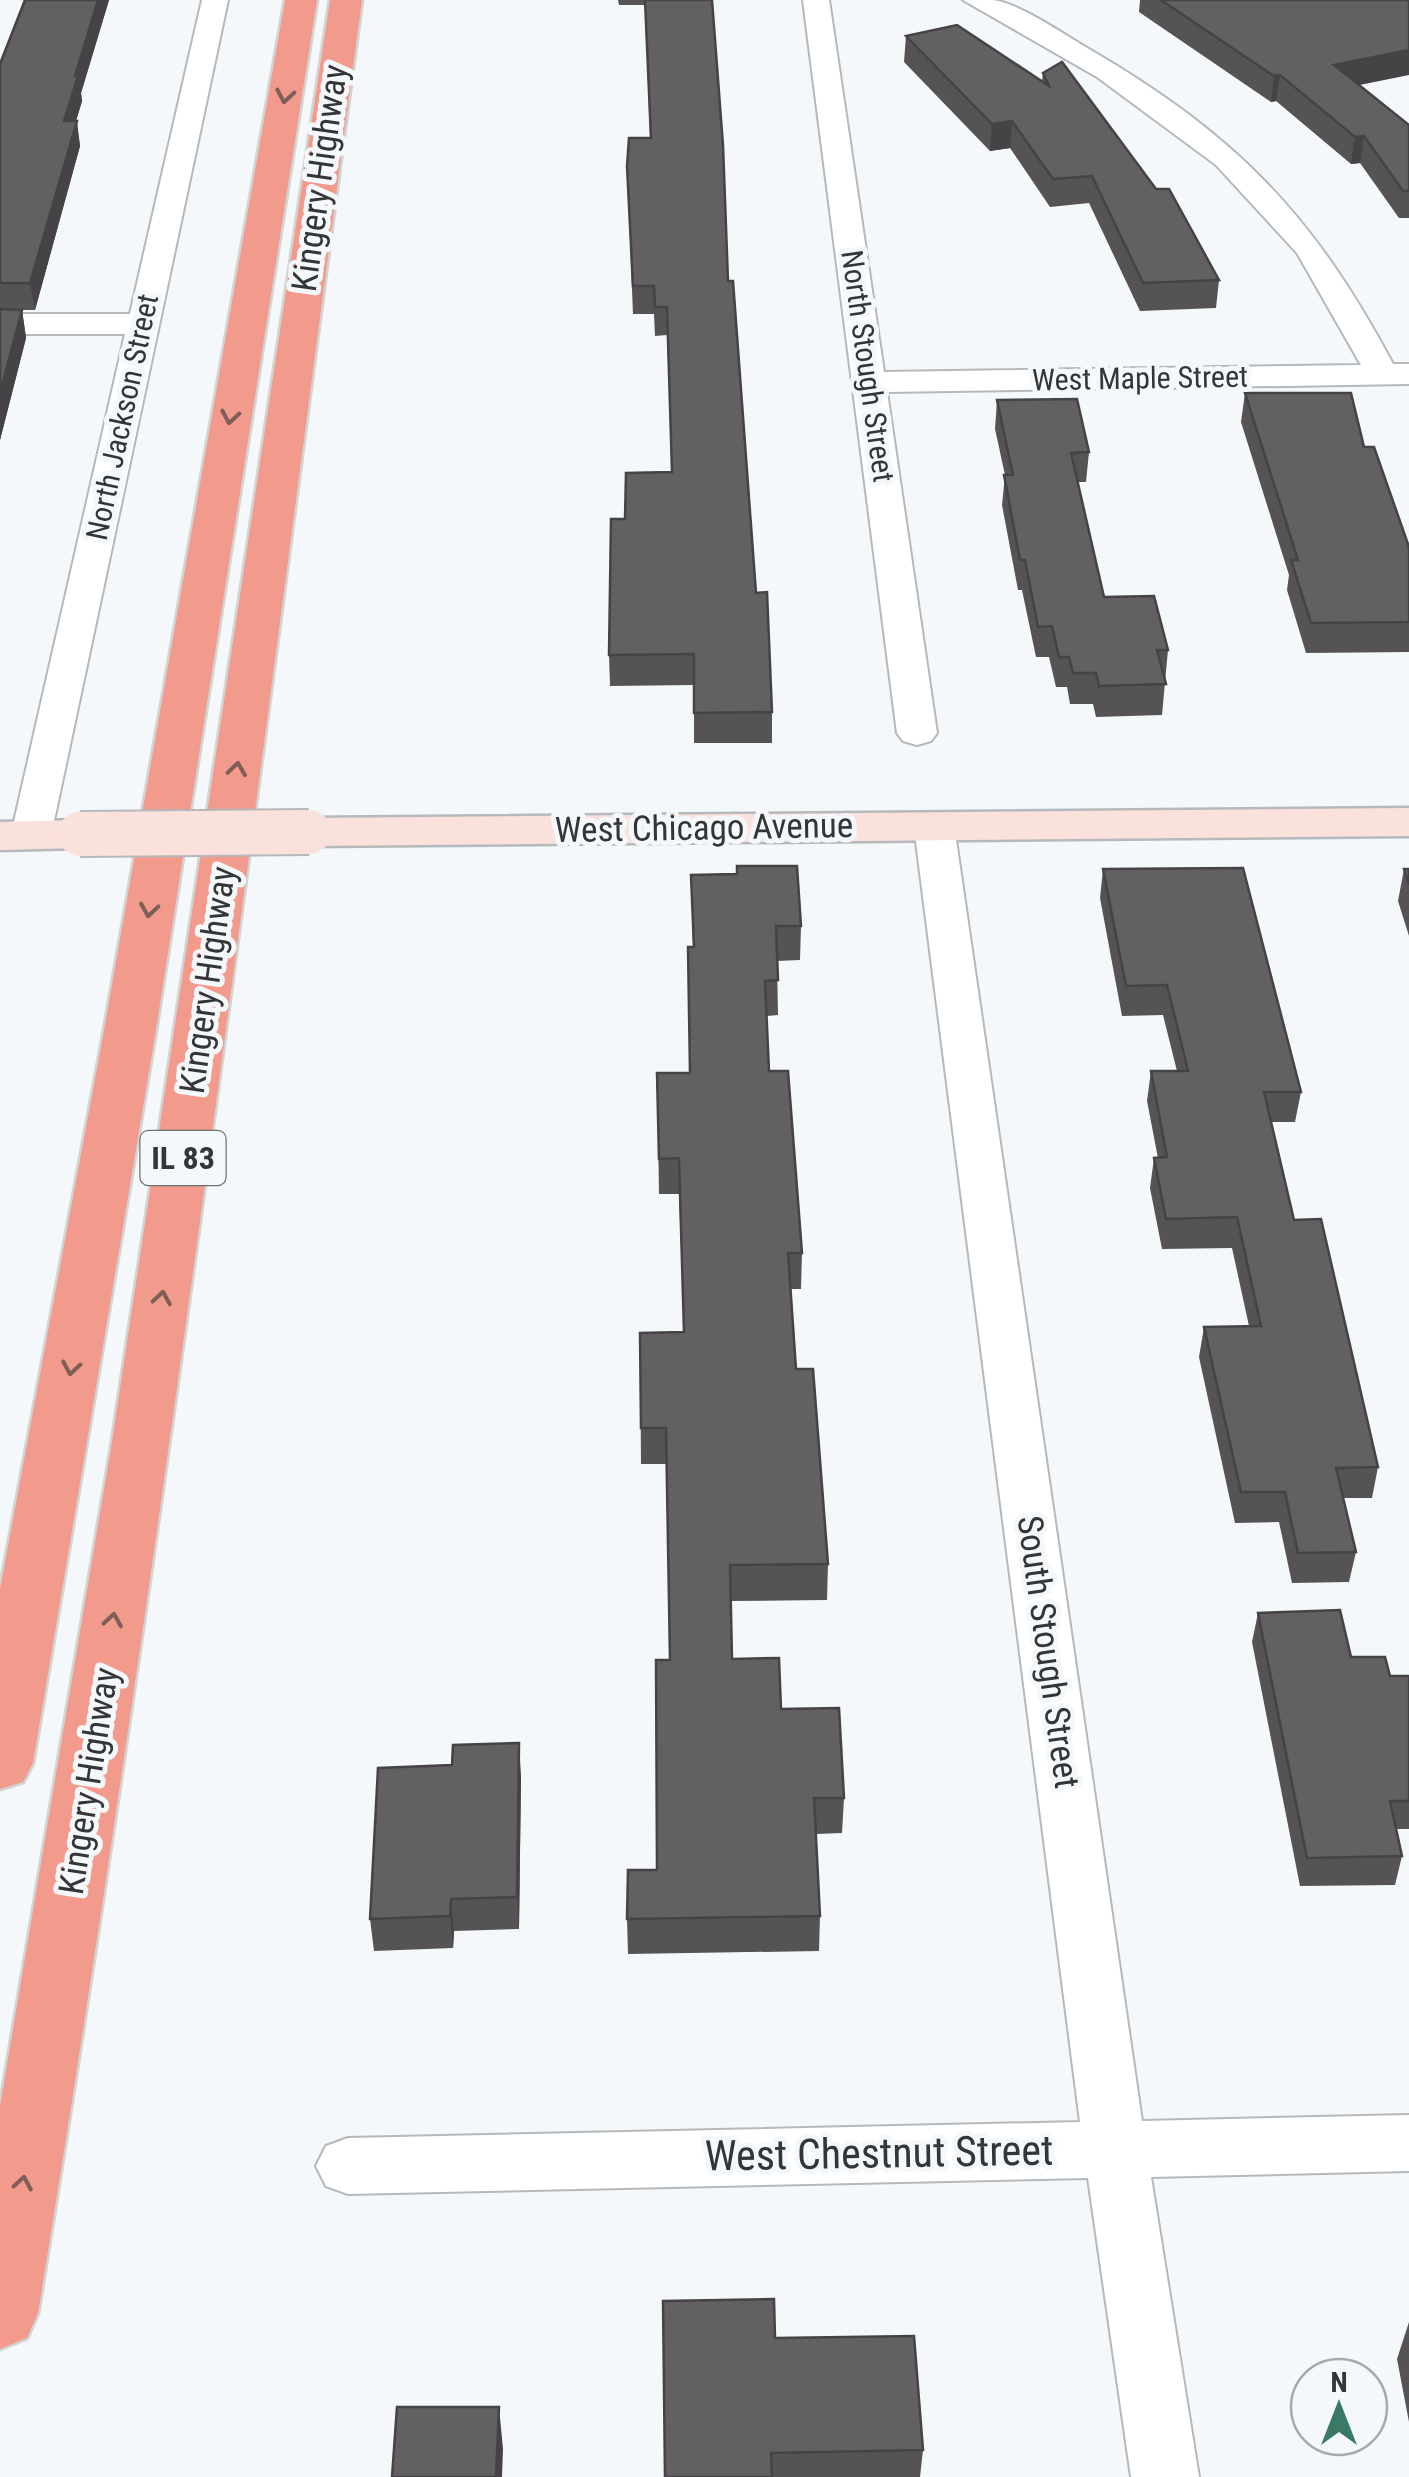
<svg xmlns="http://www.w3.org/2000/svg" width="1409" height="2477" font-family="'Roboto Condensed',sans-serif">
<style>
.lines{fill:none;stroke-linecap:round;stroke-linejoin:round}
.minor-casing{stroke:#b5b9bc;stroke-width:4}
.secondary-casing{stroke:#b5b9bc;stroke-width:5}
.motorway-casing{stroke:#d2d3d3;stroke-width:5}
.minor{fill:#fff;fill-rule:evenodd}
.secondary{fill:#fbe1dc;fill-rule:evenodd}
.motorway{fill:#f29b8c;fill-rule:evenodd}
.secondary-bridge-casing{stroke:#b5b9bc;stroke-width:48;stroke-linecap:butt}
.secondary-bridge{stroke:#fbe1dc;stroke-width:44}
.wall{fill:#555354}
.shaded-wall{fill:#454345}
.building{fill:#636062;stroke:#454345;stroke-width:2.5}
.oneway{stroke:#7f5e58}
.labels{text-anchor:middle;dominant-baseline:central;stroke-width:10;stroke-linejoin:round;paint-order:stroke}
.far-street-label{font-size:30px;fill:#333536;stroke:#f4f8fb}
.shield{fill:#f4f8fb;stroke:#6d7071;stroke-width:2.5}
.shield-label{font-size:32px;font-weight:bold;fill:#333536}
.street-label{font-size:35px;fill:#333536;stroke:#f4f8fb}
.near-street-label{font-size:42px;fill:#333536;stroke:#f4f8fb}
</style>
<rect width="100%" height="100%" fill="#f4f8fb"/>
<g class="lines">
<defs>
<path id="minor" d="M202,0H228L51,835L45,844L31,847L17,844L11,835L125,334H0V314H130Z
M803,0H829L884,372L1361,365L1297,253L1216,165L1097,77L963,0C973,0 984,0 993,0C1019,3 1065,35 1089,49C1236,135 1313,214 1393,364H1409V384L887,392L937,733L931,741L917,745L903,741L897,733Z
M934,814L948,817L954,826L1142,2121L1409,2115V2171L1151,2177L1199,2477H1131L1088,2178L348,2194L326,2186L316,2166L326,2146L348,2138L1080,2122L914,826L920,817Z"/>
<path id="secondary" d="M1409,808V836L309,846L292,842L285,832L292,822L309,818Z
M80,820L97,824L104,834L97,844L80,848L0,850V822Z"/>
<path id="motorway" d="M285,0H317L155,1036L33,1763L23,1782L0,1789V1589L103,1036Z
M330,0H362C259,772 164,1544 38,2313L27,2338L0,2349V2106L111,1448Z"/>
</defs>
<!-- minor casing -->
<use href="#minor" class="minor-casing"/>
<!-- secondary casing -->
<use href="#secondary" class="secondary-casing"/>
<!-- motorway casing -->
<use href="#motorway" class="motorway-casing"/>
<!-- minor -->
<use href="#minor" class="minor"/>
<!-- secondary -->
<use href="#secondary" class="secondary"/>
<!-- motorway -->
<use href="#motorway" class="motorway"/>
<defs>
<path id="secondary-bridge" d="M80,834L309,832"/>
</defs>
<!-- secondary-bridge casing -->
<use href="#secondary-bridge" class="secondary-bridge-casing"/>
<!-- secondary-bridge -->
<use href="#secondary-bridge" class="secondary-bridge"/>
</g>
<!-- wall -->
<path class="wall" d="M25,0H109L81,93L82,101L76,121L80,146L35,310H21H22L26,338L0,440V64Z
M618,0H712L728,281L756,593L772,712V743H694V685L610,686L609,655L625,519L672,472L667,335L655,336L654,314H633L627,166L650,138L645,5H619Z
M1140,0H1409L1359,85L1409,125V218H1399L1360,163L1351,164L1276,101L1271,102L1139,12Z
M906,36L1042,81L1043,73L1219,280L1216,308L1140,311L1089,203L1050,207L1010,148L990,151L904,62Z
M1245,393L1364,447L1409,547V652L1306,653L1287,590L1289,575L1241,422Z
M997,400L1089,452L1086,482H1078L1104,597L1168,650L1162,715L1096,717L1093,704H1070L1067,687H1056L1049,657H1036L1022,590H1018L1002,505L1005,475L995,429Z
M1103,869L1301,1092L1295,1122H1271L1294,1220L1378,1467L1372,1498H1343L1356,1552L1349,1582L1292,1583L1279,1522L1235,1523L1199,1357L1204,1327L1249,1326L1232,1248L1162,1249L1150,1188L1154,1158H1158L1147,1101L1151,1071H1177L1163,1015L1122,1016L1100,898Z
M1404,869H1409V936L1398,901Z
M691,875L801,926L800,960L777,961L778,1015L767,1016L769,1071L802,1253L801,1289H791L796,1369L828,1564L827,1600L730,1601L732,1659L781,1709L844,1798L842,1833L816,1834L820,1916L819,1951L628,1954L627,1919L657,1870L670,1660L666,1464H641L640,1333L684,1332L679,1194H659L657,1073H690L693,947Z
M1258,1613L1390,1676H1409V1829H1396L1402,1856L1395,1885L1300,1886L1252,1642Z
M521,1776L519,1929L454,1931L453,1948L374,1951L370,1919Z
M1409,2322V2422L1397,2359Z
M775,2338L923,2450L920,2477H665Z"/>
<!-- shaded-wall -->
<path class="shaded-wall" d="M98,0H109L81,93L82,101L68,147L64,121L75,76Z
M1409,50V75L1330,91L1334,65Z
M1280,75L1276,101L1271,102L1274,76Z
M77,121L80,146L35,310L30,283Z
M1012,121L1010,148L990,151L992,124Z
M1364,136L1360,163L1351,164L1355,137Z
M22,310L26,338L0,440V393Z
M519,1743L521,1776L519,1929L517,1897Z
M451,1899L454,1931L453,1948L450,1916Z
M499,2407L503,2449L502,2477H496Z"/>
<!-- building -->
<path class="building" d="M25,0H98L75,76H78L64,121H77L30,283H0V64Z
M645,0H712L723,145L728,281H733L756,593L767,592L772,712L694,713V654L609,655L611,519H625L626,473L672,472L667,307H655L654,286H633L627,166L629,138H651Z
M1161,0H1409V50L1334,65L1409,125V191H1403L1364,136L1355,137L1280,75L1274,76Z
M957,25L1049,86L1043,73L1062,62L1156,189H1169L1219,280L1143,283L1092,176L1053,179L1012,121L992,124L906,36Z
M0,309L22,310L0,393Z
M1245,393H1351L1364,447H1374L1409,547V622L1311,623L1291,560H1298Z
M1077,399L1089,452L1071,453L1104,597L1154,596L1168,650H1157L1166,684L1099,686L1096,673H1073L1069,657H1059L1052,626L1038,627L1025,560H1020L1004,475H1013L997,400Z
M737,866H797L801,926H776L778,980L765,981L769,1071H788L802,1253H788L796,1369H813L828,1564L730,1565L732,1659L779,1658L781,1709L839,1708L844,1798H814L820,1916L627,1919L628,1870H657L656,1660H670L666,1428H641L640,1333L684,1332L679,1158L659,1159L657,1073H690L688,947H694L691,875L737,874Z
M1243,868L1301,1092H1264L1294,1220L1321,1219L1378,1467L1336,1468L1356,1552L1298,1553L1285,1492H1241L1204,1327L1261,1326L1237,1217L1166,1219L1154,1158L1167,1157L1151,1071H1188L1167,985L1126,986L1103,869Z
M1404,869H1409V885Z
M1340,1610L1351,1657H1385L1390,1676H1409V1801H1390L1402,1856L1307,1858L1258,1613Z
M519,1743L517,1897L451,1899L450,1916L370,1919L378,1768L452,1765L453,1745Z
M774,2299L775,2338L914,2336L923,2450L771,2453L772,2477H665L663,2301Z
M397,2407H499L496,2477H392Z"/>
<!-- one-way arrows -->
<defs><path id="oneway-chevron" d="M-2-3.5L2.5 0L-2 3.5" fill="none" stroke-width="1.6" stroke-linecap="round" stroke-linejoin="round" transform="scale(2.5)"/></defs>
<g class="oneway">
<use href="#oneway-chevron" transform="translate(285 96) rotate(100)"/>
<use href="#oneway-chevron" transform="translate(230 417) rotate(100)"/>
<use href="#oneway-chevron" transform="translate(237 769) rotate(-82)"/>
<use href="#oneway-chevron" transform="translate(149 910) rotate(99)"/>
<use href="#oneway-chevron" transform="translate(162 1298) rotate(-81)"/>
<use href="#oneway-chevron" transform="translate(71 1368) rotate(100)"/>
<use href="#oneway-chevron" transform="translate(113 1620) rotate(-81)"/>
<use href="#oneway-chevron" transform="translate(23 2183) rotate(-80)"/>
</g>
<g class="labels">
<!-- far-street labels -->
<g class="far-street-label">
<text transform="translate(868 366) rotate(82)">North Stough Street</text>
<text transform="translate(1140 378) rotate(-1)">West Maple Street</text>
<text transform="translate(122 417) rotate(-78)">North Jackson Street</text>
</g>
<!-- shield labels -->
<rect class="shield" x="140.5" y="1131" width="85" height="54" rx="8"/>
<g class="shield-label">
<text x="183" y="1158">IL 83</text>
</g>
<!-- street labels -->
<g class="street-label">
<text transform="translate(320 178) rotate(-82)">Kingery Highway</text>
<text transform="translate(704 828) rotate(-1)">West Chicago Avenue</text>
<text transform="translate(208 980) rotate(-82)">Kingery Highway</text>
<text transform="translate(1048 1652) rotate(82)">South Stough Street</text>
<text transform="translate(89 1781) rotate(-81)">Kingery Highway</text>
</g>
<!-- near-street labels -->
<g class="near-street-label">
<text transform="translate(879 2153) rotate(-1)">West Chestnut Street</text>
</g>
</g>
<!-- north arrow -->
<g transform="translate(1339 2407)"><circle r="48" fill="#f4f8fb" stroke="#a7aaac" stroke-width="2.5"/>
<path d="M0-8L18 38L0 25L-18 38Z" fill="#3a7966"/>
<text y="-15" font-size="28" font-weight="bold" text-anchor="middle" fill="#333536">N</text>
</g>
</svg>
